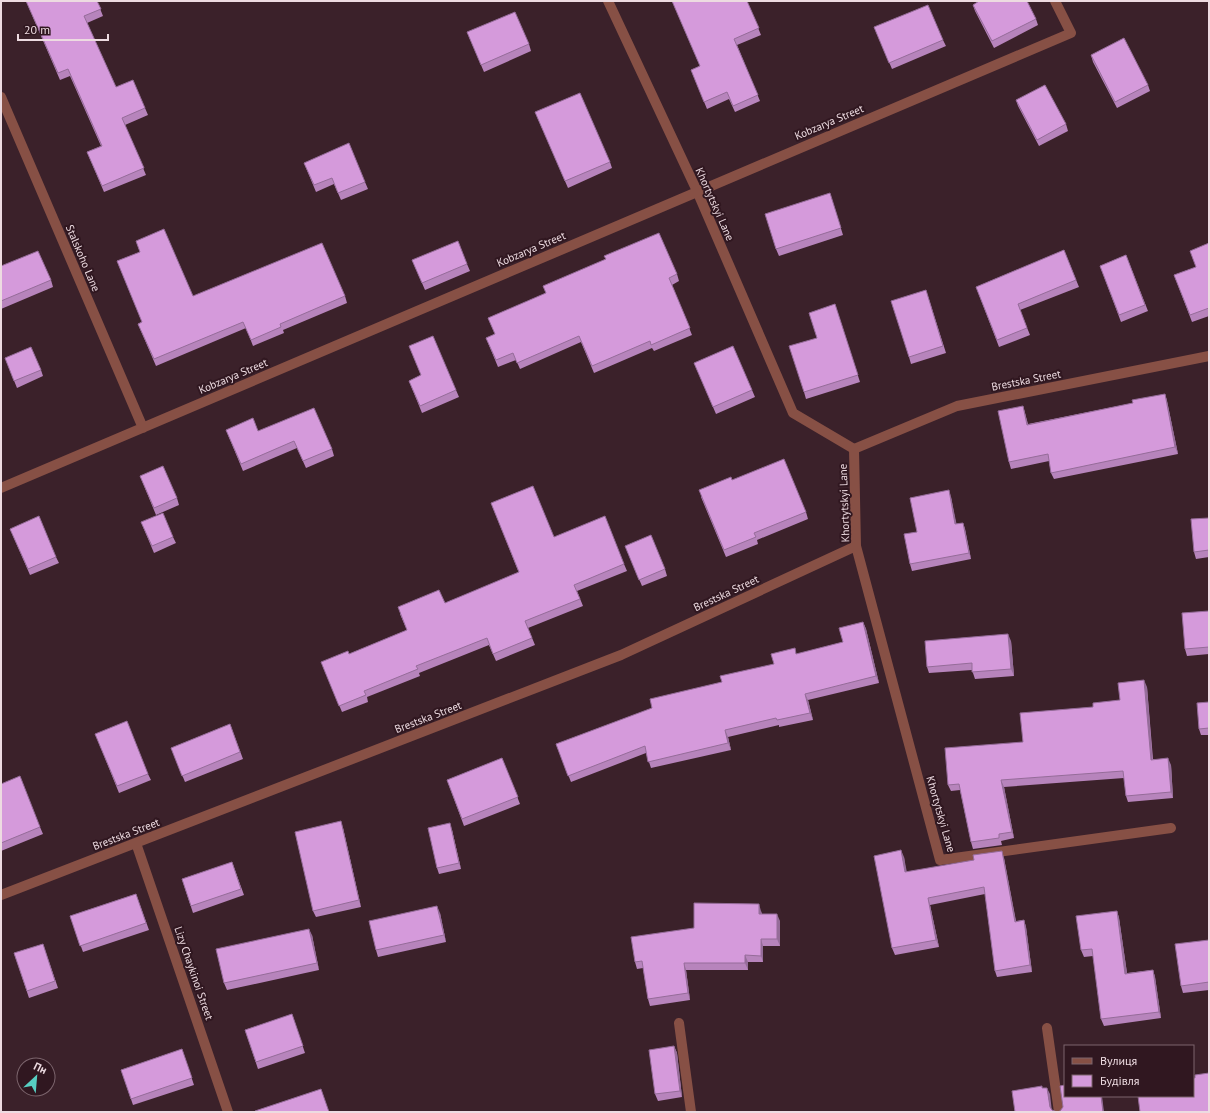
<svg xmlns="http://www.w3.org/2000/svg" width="1210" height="1113" font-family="'PT Sans',sans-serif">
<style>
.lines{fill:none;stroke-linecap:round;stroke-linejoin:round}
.minor{stroke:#875045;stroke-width:10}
.wall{fill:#b784bc}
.shaded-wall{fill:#956c99}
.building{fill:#d59adb;stroke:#956c99}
.labels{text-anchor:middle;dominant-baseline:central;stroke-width:4;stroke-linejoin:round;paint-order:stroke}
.street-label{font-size:11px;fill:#eddbe1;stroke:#301720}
</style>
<rect width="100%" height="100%" fill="#3b212a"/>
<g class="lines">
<!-- minor -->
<path class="minor" d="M608,1L697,191L793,413L854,449
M1,97L143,428
M854,449L856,546L940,860L1171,828
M854,449L957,406L1209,356
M1,488L1071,33L1055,1
M136,843L228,1112
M1,895L621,655L856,546
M679,1023L691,1112
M1047,1028L1059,1112"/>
</g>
<!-- wall -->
<path class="wall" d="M26,1H97L103,16L87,23L116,87L145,108L148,115L125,125L146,175L104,192L87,152L101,146L70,76L60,80Z
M672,1H747L761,35L737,45L760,101L735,112L729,99L707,109L691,70L700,66Z
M973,5L1036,19L1038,25L994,48L975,11Z
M874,27L943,40L946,46L892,69Z
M467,32L529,44L531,51L484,72Z
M1091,55L1148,85L1150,91L1117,108L1093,62Z
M1016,100L1066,124L1068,131L1039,146L1018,106Z
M535,112L610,162L612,168L568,188Z
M304,163L365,182L368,189L341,200L334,184L316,192Z
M832,200L843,235L779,256L776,249Z
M136,241L193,296H345L347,303L283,330L284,333L253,346L246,328L156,366L138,324L142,322L117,261L140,252Z
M1209,243V316L1192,322L1174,275L1196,267Z
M1064,250L1079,287L1020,310L1030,335L999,347L976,287Z
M1126,255L1148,311L1121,322L1100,266Z
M412,260L467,264L470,271L425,290Z
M1,266L51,280L53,287L1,309Z
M677,274L679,281L672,285L692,335L654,351L652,348L594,373L581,342L520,369L516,360L498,367L486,338L495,334L488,318L546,293L543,286Z
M926,290L946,353L911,364L909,357Z
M835,304L860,382L806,399L804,392L817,338Z
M409,346L456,390L459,397L422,413L409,381L421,375Z
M5,358L41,370L43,376L17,388Z
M694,363L752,390L755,397L716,414Z
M1165,394L1167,401L1178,454L1054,479L1051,473L1049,461L1011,469L1009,462L1023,406L1025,413L1028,424L1133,403Z
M226,430L258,431L332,449L334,456L306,468L297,448L243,471Z
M140,476L177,498L179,505L156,515Z
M732,480L806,512L808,519L757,540L758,544L726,557L701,497Z
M951,497L956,524L963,523L965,529L971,559L912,571L910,564Z
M491,503L554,537L624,564L627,571L577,591L583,606L528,628L535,645L496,661L489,645L419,673L420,676L367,697L368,702L342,712L324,669L349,654L407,630L400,614L445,603L519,573Z
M1209,518V557L1196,559L1194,552Z
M141,522L173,537L176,543L154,553Z
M10,529L56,557L59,563L30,575Z
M625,546L665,569L667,576L642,586Z
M1209,611V654L1187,656L1185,649Z
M863,622L866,629L879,683L808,700L813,720L779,727V725L728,737L731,750L651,768L646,753L571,782L556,744L722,682L774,664L797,654L843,642Z
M1011,641L1014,676L975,679L972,670L929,673L927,667Z
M1147,687L1153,759L1171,765L1173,798L1128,802L1126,796L1124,778L1004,787L1014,838L1001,841L1002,845L973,849L971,842L960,790L951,791L948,785L1023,742L1093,707L1120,700Z
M1209,702V735H1201L1199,729Z
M230,724L243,759L185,782L171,748Z
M98,741L148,774L151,780L119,793Z
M502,758L520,804L464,826L447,780Z
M1,784L40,827L43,834L1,851Z
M343,828L361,907L316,917L313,911Z
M452,830L461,869L439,874L437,868Z
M904,857L906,872L1004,858L1016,921L1024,920L1026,927L1032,972L997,977L995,971L985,894L930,905L939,947L895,955L892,948Z
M232,862L244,895L193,913L182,879Z
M136,894L149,930L83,952L70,916Z
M761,911L762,914L780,921V946H763V962H748V970H686L690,1000L650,1006L648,999L643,968L637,969L635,962L694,928Z
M1117,911L1119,918L1127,973L1153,970L1155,977L1161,1018L1104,1026L1101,1019L1093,956L1084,957L1081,950Z
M440,913L446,942L378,957L376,950Z
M312,935L319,970L227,990L224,983Z
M1209,940V990L1183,993L1181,986Z
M43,944L58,988L29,998L14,953Z
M292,1014L305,1053L258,1069L245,1030Z
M674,1046L677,1053L682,1097L658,1101L655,1094Z
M182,1049L194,1085L133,1105L121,1070Z"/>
<!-- shaded-wall -->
<path class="shaded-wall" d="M1165,394L1167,401L1178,454L1175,447Z
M1023,406L1025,413L1029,431L1027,425Z
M949,490L951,497L958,531L955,524Z
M963,523L965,529L971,559L969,553Z
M863,622L866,629L879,683L876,676Z
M1008,634L1011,641L1014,676L1011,669Z
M1144,680L1147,687L1153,766L1151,760Z
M805,694L808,700L813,720L810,713Z
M725,730L728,737L731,750L728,743Z
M1168,758L1171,765L1173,798L1171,792Z
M1001,780L1004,787L1014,838L1012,832Z
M341,821L343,828L361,907L359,900Z
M450,823L452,830L461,869L459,863Z
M901,850L904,857L908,878L905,872Z
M1002,851L1004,858L1017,928L1015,922Z
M928,898L930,905L939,947L936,940Z
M759,904L761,911L762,921L759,914Z
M437,906L440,913L446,942L444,935Z
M1117,911L1119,918L1128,980L1125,974Z
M777,914L780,921V946L777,939Z
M1024,920L1026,927L1032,972L1030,965Z
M309,929L312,935L319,970L317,963Z
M761,939L763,946V962L761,956Z
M745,955L748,962V970L745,963Z
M684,963L686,970L690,1000L688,993Z
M1153,970L1155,977L1161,1018L1159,1012Z
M674,1046L677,1053L682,1097L680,1091Z
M1047,1088L1050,1094L1052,1112L1050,1107Z
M1101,1096H1102L1104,1112H1103Z"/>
<!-- building -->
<path class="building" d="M26,1H97L101,9L84,16L116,87L133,80L145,108L122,118L144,168L102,186L87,152L102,146L68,69L58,73Z
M672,1H747L759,28L734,39L758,95L733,106L727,92L704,102L691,70L700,66Z
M979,1H1027L1036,19L992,41L973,5Z
M928,5L943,40L889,63L874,27Z
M515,12L529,44L481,65L467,32Z
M1124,38L1148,85L1115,102L1091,55Z
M1045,85L1066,124L1037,140L1016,100Z
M580,93L610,162L565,181L535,112Z
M349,143L365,182L338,193L332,178L314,185L304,163Z
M830,193L841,228L776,249L765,214Z
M164,229L193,296L322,243L345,296L280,324L281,327L251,340L243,322L154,359L138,324L142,322L117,261L140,252L136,241Z
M659,233L677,274L669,278L690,328L651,345L650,341L592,366L579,336L517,363L513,353L496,360L486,338L495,334L488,318L546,293L543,286L606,259L604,256Z
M458,241L467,264L422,283L412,260Z
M1209,243V308L1190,315L1174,275L1196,267L1190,251Z
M1064,250L1076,280L1018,304L1027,328L997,340L976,287Z
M38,251L51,280L1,301V266Z
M1126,255L1145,305L1119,315L1100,266Z
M926,290L943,346L909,357L891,301Z
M835,304L858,375L804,392L789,346L817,338L809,313Z
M433,336L456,390L420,406L409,381L421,375L409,346Z
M733,346L752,390L713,407L694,363Z
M31,347L41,370L14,381L5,358Z
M1165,394L1175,447L1051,473L1048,454L1009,462L998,411L1023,406L1027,425L1133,403L1132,400Z
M314,408L332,449L303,461L294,441L241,464L226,430L253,418L258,431Z
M784,459L806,512L754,533L756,537L724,550L699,490L731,477L732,480Z
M163,466L177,498L154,508L140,476Z
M533,486L554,537L605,516L624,564L574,585L580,599L525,621L532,638L493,654L487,638L416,666L418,669L364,691L366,695L339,706L321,662L348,651L349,654L407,630L398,607L439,590L445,603L519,572L491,503Z
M949,490L955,524L963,523L969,553L910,564L904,534L917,532L910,498Z
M163,513L173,537L152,546L141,522Z
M39,516L56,557L28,569L10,529Z
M1209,518V550L1194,552L1191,519Z
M651,535L665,569L639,580L625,546Z
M1209,611V647L1185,649L1182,613Z
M863,622L876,676L805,694L810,713L777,720L776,718L725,730L728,743L648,762L645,746L568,776L556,744L652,708L650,699L722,682L720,676L774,664L771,654L795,648L796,654L843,642L839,628Z
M1008,634L1011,669L972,672V663L927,667L925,641Z
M1144,680L1151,760L1168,758L1171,792L1126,796L1123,771L1001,780L1012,832L999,834V838L971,842L959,784L948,785L945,748L1023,742L1020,713L1093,707V703L1120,700L1118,683Z
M1209,702V728L1199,729L1197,703Z
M127,721L148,774L117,786L95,734Z
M230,724L240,752L182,776L171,748Z
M502,758L518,797L462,819L447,780Z
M20,776L40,827L1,843V784Z
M341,821L359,900L313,911L295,832Z
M450,823L459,863L437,868L428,828Z
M901,850L905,872L974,860L973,855L1002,851L1015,922L1024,920L1030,965L995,971L984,887L928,898L936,940L892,948L874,856Z
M232,862L241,889L191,906L182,879Z
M136,894L146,923L80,946L70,916Z
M694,903L759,904V914H777V939H761V956L745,955V963H684L688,993L648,999L642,961L635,962L631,937L694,928Z
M437,906L444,935L376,950L369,921Z
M1117,911L1125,974L1153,970L1159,1012L1101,1019L1092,949L1081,950L1076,916Z
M309,929L317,963L224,983L216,949Z
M1209,940V982L1181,986L1175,944Z
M43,944L55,981L27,991L14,953Z
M292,1014L303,1046L256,1062L245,1030Z
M674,1046L680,1091L655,1094L649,1050Z
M182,1049L192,1078L131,1099L121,1070Z
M1209,1073V1112H1140L1138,1096H1193V1078H1195V1075Z
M1065,1085V1096H1101L1103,1112H1015L1012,1091L1042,1086V1088H1047L1050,1107L1052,1110L1057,1112L1060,1111L1063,1107L1060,1086Z
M321,1089L329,1112H256L255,1111Z"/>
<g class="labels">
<!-- street labels -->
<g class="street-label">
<text transform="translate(829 122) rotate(-23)">Kobzarya Street</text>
<text transform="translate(715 204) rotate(66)">Khortytskyi Lane</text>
<text transform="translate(531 249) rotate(-23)">Kobzarya Street</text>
<text transform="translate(83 258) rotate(67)">Stalskoho Lane</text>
<text transform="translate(233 376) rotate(-23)">Kobzarya Street</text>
<text transform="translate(1026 380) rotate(-11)">Brestska Street</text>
<text transform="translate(844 503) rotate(-92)">Khortytskyi Lane</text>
<text transform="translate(726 593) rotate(-25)">Brestska Street</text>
<text transform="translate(428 717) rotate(-21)">Brestska Street</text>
<text transform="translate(941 814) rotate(74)">Khortytskyi Lane</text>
<text transform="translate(126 834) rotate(-21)">Brestska Street</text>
<text transform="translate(194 973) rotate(71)">Lizy Chaykinoi Street</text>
</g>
</g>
<!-- border -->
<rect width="1210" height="1113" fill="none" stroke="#eddbe1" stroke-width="4"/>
<!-- legend -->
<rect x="1064" y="1045" width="130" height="52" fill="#301720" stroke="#7c656d"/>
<rect x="1072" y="1058" width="20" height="6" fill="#875045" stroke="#7c656d"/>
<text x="1100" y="1065" font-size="12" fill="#eddbe1">Вулиця</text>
<rect x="1072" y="1075" width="20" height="12" fill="#d59adb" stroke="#7c656d"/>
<text x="1100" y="1085" font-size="12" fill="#eddbe1">Будівля</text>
<!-- north arrow -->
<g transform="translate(36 1077) rotate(26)"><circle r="19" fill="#301720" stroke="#7c656d"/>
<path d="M0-3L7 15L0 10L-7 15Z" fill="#57cec2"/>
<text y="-6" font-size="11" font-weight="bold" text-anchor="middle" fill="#eddbe1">Пн</text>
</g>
<!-- scale -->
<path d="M18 34v6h90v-6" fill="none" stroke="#eddbe1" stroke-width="2"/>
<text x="24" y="34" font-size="12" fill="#eddbe1" stroke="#301720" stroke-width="3" paint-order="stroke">20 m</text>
</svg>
